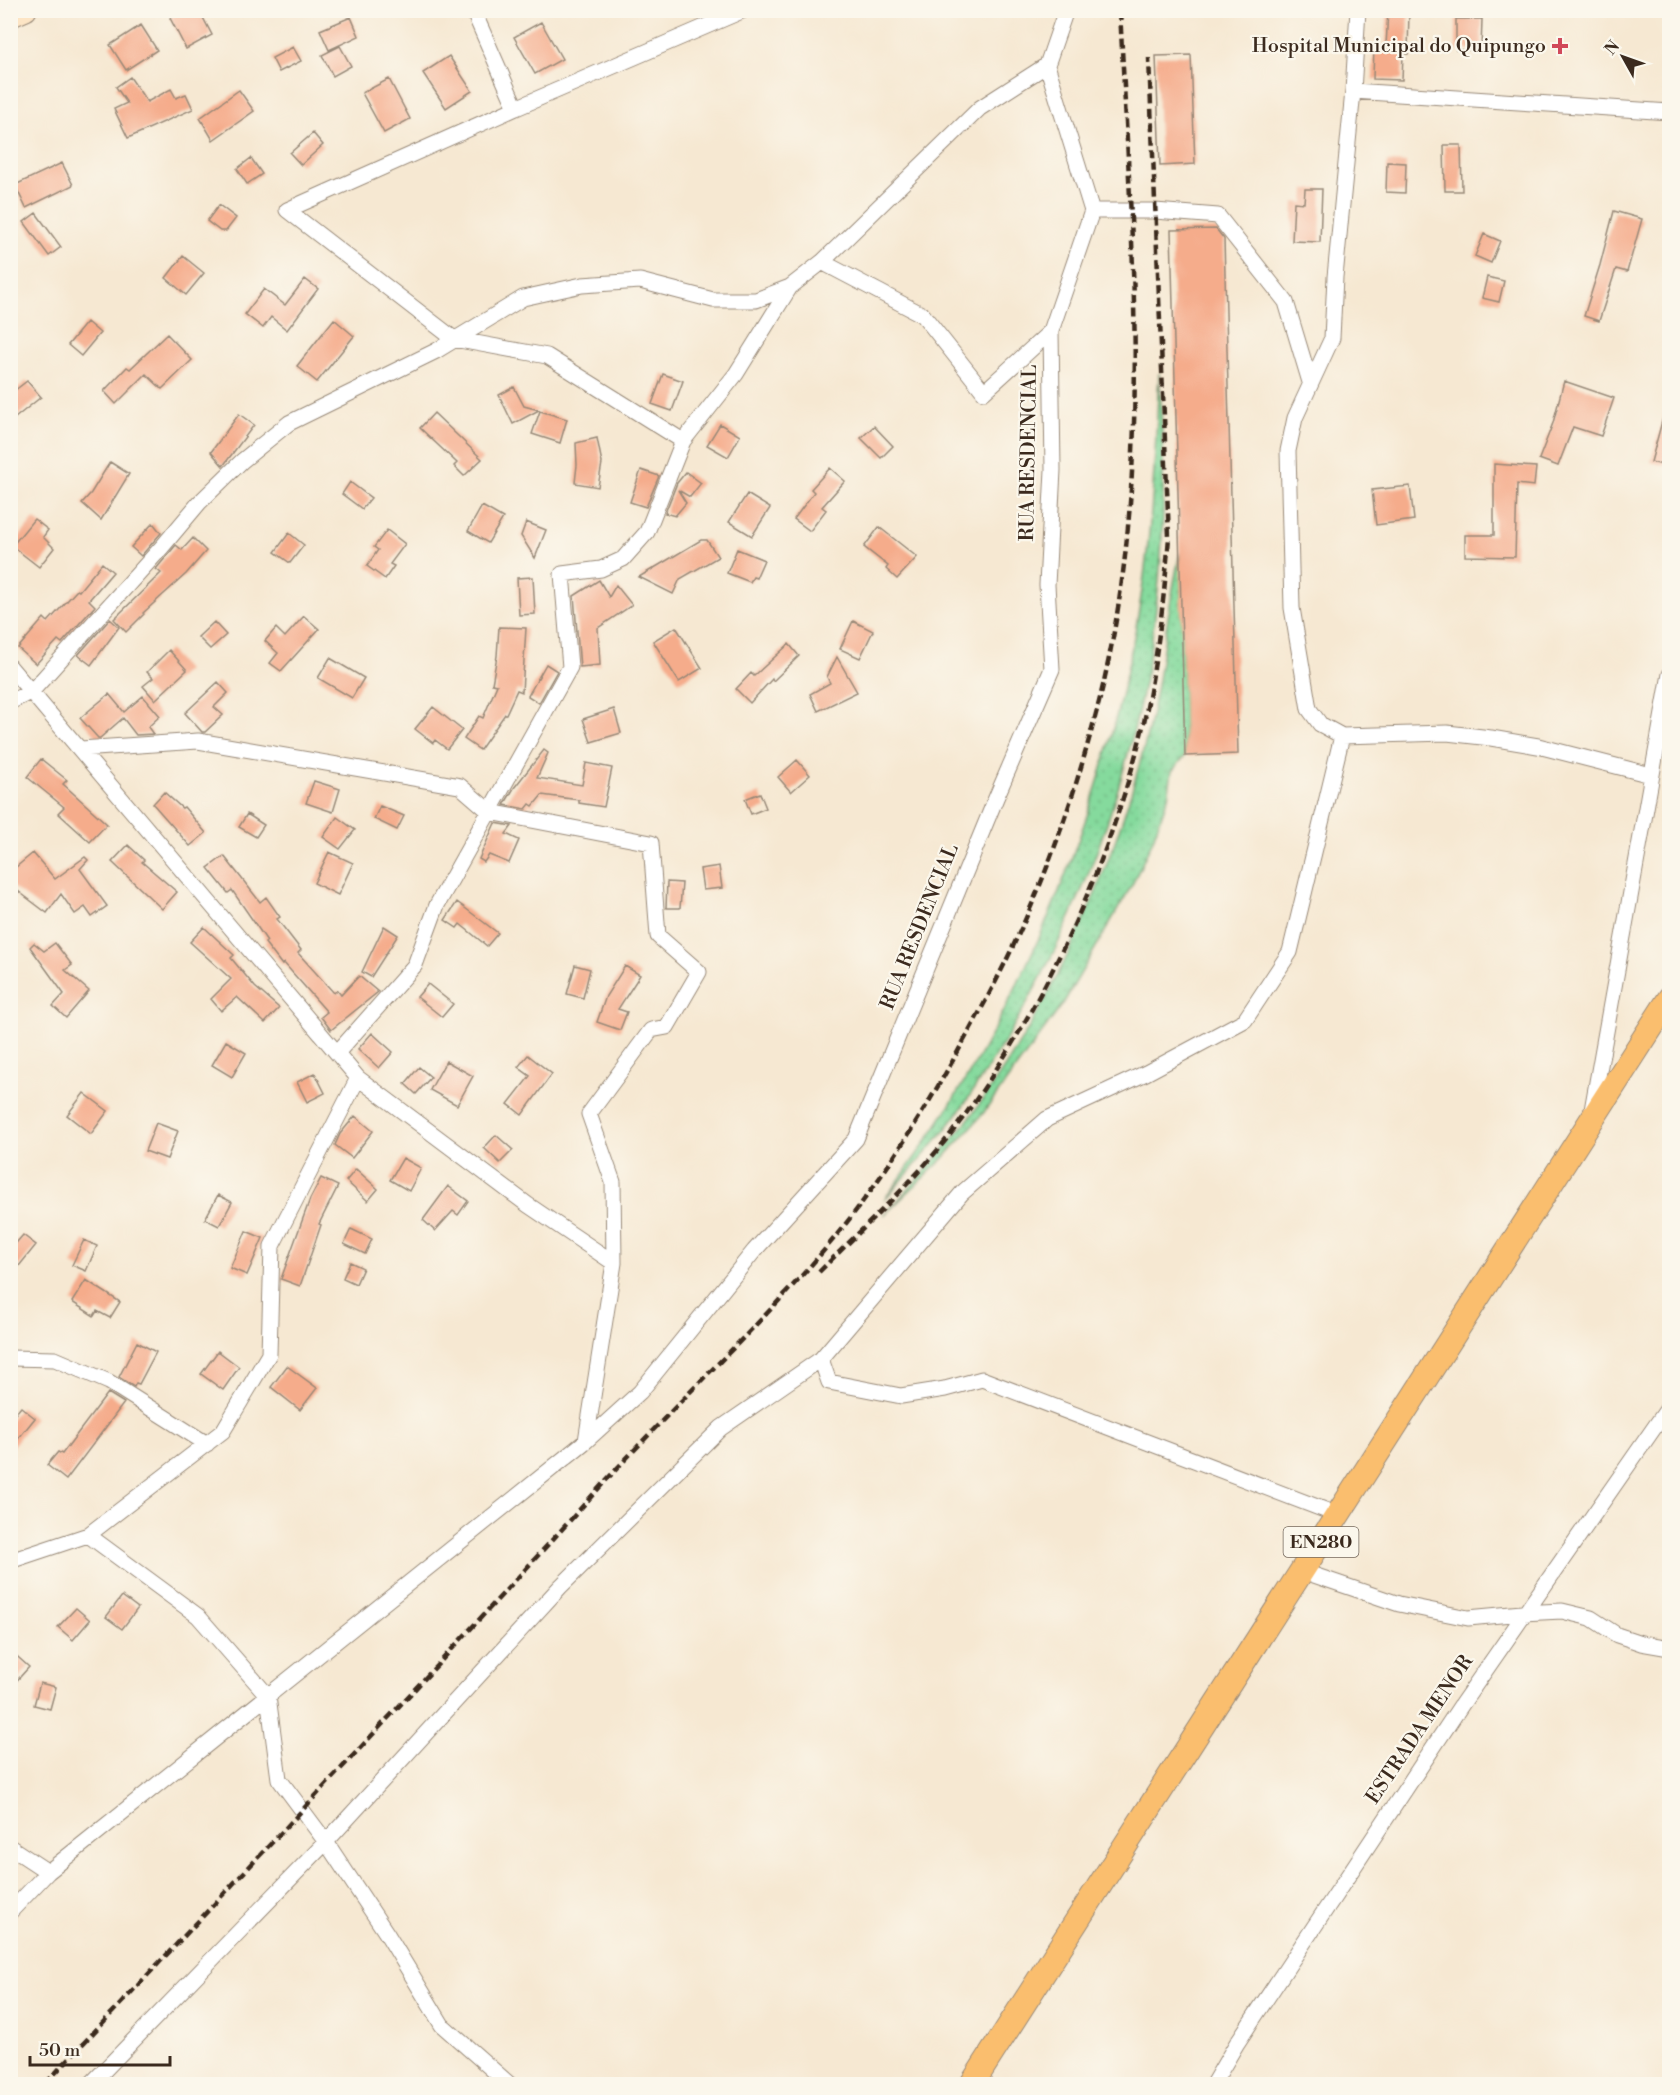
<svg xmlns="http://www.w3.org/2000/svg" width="1680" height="2095" font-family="'Libre Bodoni',serif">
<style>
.grass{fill:url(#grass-dots);stroke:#60825e;stroke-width:1.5}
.building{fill:#f5ac8b}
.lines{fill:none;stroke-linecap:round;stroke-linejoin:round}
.street-casing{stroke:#988978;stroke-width:17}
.secondary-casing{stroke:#988978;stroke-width:23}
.primary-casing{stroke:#988978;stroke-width:26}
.street{stroke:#fff;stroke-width:15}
.secondary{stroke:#fde5c5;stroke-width:21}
.primary{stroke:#fabe6e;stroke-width:24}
.rail{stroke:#3b2a1e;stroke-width:4.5;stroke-dasharray:9 4.5;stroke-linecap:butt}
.poi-dot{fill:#d1495b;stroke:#fbf7ec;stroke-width:2}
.labels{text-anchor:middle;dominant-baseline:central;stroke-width:4.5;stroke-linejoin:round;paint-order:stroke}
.shield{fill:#fbf7ec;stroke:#75685c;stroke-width:1.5}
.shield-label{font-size:18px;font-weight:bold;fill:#3b2a1e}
.poi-label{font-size:20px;fill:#3b2a1e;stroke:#fbf7ec;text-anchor:end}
.street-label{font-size:20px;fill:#3b2a1e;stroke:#fbf7ec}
</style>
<defs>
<pattern id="grass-dots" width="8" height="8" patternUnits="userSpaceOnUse" patternTransform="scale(1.5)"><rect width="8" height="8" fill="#85da9d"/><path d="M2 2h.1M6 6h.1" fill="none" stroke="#74bb87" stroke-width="1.8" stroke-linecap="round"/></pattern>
</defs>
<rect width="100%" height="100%" fill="#fbf7ec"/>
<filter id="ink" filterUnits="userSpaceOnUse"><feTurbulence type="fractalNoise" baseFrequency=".0167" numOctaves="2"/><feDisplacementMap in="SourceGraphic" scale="12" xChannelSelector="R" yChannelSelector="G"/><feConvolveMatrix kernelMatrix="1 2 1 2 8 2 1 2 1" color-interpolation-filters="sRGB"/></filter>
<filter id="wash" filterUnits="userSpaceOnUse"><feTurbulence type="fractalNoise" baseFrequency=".008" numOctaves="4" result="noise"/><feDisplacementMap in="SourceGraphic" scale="24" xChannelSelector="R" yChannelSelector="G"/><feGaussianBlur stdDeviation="1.35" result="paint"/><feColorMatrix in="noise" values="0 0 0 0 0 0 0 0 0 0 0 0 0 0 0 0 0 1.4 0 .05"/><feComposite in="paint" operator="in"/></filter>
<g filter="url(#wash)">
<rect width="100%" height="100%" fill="#f6e8d2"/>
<!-- grass -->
<path class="grass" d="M1159,373C1162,419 1164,467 1163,513C1158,697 1103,880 1007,1037C989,1066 972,1095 952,1121C931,1149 907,1174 884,1200C1007,1038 1092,847 1132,647C1151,557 1155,464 1159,373Z
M1180,553L1185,756L1172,771L1168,797L1152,842L1132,885L1063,1004L982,1115L943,1159L884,1215C915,1182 946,1149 973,1113C1054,1003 1112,872 1146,740C1161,678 1166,615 1180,553Z"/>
<g id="blocks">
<!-- building -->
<path class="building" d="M184,10H199L212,35L186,49L170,18Z
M1388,10H1409L1408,54H1403L1402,80L1373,79L1374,45L1386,46Z
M351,17L359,36L329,50L320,30Z
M1456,19H1482L1481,50H1456Z
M541,22L562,59L535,74L514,37Z
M141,25L157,50L126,70L110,45Z
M340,46L351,66L333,76L322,55Z
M293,47L301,61L279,72L272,58Z
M1191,55L1195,164L1160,166L1156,56Z
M449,56L472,91L446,108L423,73Z
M130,77L147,102L171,89L176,98L186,94L193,109L128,138L114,109L127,103L116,87Z
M389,79L410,119L384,133L362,93Z
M239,90L254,111L213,140L200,118Z
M313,133L323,145L301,165L290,153Z
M1444,145H1461L1462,191H1445Z
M251,158L262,174L247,184L237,169Z
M1387,162L1406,163L1405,193L1386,192Z
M62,163L73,185L26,208L15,185Z
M1305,189H1322L1320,242L1292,241L1294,202L1304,203Z
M219,205L236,218L226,231H220L207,221Z
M1614,211L1642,219L1627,272L1616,269L1599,321L1584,316L1600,265Z
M36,213L61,247L49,256L24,222Z
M1216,229L1224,239L1238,754L1185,756L1171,230Z
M1484,234L1500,241L1491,263L1475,256Z
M183,256L204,273L186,295L166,278Z
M1487,277L1504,281L1499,302L1482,298Z
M305,279L318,289L287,330L271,317L263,328L245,314L264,289L285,305Z
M334,319L354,336L317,382L297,366Z
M87,322L100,333L81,356L68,345Z
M167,334L192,360L162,389L146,374L116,404L104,391L127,367L130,369Z
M663,374L683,381L672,411L652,404Z
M27,381L41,397L10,422V394Z
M1564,381L1614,398L1601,436L1573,427L1558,466L1539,459L1553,423Z
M514,387L524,406L539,410L513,424L499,395Z
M1665,410L1670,411V467L1651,462Z
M540,411L567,419L560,443L532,434Z
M434,413L482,459L464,476L454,466L457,463L420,428Z
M239,414L254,425L223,466L211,452Z
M720,424L740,436L728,457L707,445Z
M874,426L893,446L881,458L861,438Z
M597,438L602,463L598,487L575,483L577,465L576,443Z
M110,462L129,474L101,520L82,503L91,493Z
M1494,464L1536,467L1534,486L1517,484L1515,557L1465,556V535H1494Z
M830,468L845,481L822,507L826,510L810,531L794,519L814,492L811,489Z
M641,470L659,476L646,507L630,502Z
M686,472L701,483L690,497L678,490L686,503L675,516L665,513L677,483Z
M350,482L371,498L362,509L342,494Z
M1410,486L1414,520L1376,525L1372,490Z
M747,494L770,508L752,536L729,522Z
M482,506L503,518L488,543L468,531Z
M34,519L48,530L43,537L54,548L39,567L12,546Z
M526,522L546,530L535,558L521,536Z
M153,523L161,533L141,556L131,547Z
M879,527L917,557L897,579L886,569L888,566L864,547Z
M387,530L405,544L390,564L394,566L385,579L367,566L378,550L374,547Z
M289,533L304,545L290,563L275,552Z
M193,538L206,551L186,574L143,613L144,614L126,632L114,619L161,573L156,569L176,545L182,550Z
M701,540H707L718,557L680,579L673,594L639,577Z
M737,549L764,560L756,578L753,577L750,582L727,573Z
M102,563L113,572L89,600L95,606L62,643L58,640L36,664L18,648L44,618L48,622L77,590L79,591Z
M533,577L535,614L519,615L517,578Z
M599,580L609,597L616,585L632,605L598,628L600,665L580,667L574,596Z
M304,616L319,629L281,671L270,663L278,653L265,641L276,628L285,637Z
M110,619L119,627L91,665L78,655Z
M853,621L873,631L860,658L840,649Z
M214,622L226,635L210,649L198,637Z
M499,627L526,628L522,692L517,690L506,714H505L480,750L464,739L479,716L483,718L497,685L492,684L497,656Z
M676,627L702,668L679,682L653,641Z
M789,644L799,656L773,681L772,679L750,703L736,689L751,673L754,676Z
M169,650L187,670L155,700L143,686L153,678L147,672Z
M837,657L857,692L818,711L810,694L830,683L827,677Z
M330,658L364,678L352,698L318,678Z
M546,664L557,671L539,703L528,696Z
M218,682L228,693L214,707L223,715L205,732H202L185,713Z
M109,694L124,712L143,696L160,716L148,727L153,734L136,735L123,718L100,738H98L80,718Z
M433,707L462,730L447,749L435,740L433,743L415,729Z
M614,709L621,733L591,742L583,719Z
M544,750L548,753L537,778L582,785L586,763L612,768L604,807L579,803V800L542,795L533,806L530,804L526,809L504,805L514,788Z
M41,759L67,780L63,784L107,824L90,842L58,813L64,807L27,777Z
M797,760L810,775L791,792L778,777Z
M314,781L340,789L333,812L306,803Z
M164,792L182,808L184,807L206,833L190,846L153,804Z
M760,793L766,808L751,814L745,799Z
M380,806L404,816L397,830L374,819Z
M247,814L264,825L256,837L239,827Z
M337,817L355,830L340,849L323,837Z
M495,823L512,826L506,834L519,840L509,863L489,855L484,862L479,859Z
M128,845L144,860L142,862L177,892L162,909L112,862Z
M329,852L353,863L338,895L314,883Z
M33,853L55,879L85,857L88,860L80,869L107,906L92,917L85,907L75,914L61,894L47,913L10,885V872Z
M224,856L260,902L266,897L280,917L277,919L301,950L298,953L334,993L337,990L341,995L359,976L378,992L331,1030L321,1017L327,1012L284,963L282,965L265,943L267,941L232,890L228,893L208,868Z
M719,866L722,888L703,890L700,869Z
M667,882L682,883L680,908H666Z
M457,902L498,933L487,946L460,924L457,928L445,920Z
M384,926L398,935L371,977L362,972Z
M204,927L234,955L231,958L255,987L279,1008L265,1023L237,997L221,1011L211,999L231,979L190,942Z
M34,943L44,951L55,943L72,965L65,970L89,991L66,1018L53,1006L64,994L30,947Z
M575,965L590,969L583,998L567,994Z
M625,966L640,975L618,1009L627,1012L620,1030L597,1022L606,996Z
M428,984L453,1004L442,1017L417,997Z
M372,1033L393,1052L379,1068L358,1049Z
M226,1041L246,1053L232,1077L212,1065Z
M528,1055L552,1074L522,1115L508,1104L530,1076L518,1067Z
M446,1061L473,1076L457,1105L430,1090Z
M419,1067L431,1077L416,1094L405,1084Z
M315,1073L325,1093L307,1102L297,1082Z
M84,1093L108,1111L91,1134L67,1115Z
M355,1116L373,1131L352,1158L335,1145L340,1134Z
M156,1123L178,1131L167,1159L145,1151Z
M496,1135L513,1150L500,1163L484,1148Z
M403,1158L421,1168L409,1191L390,1180Z
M356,1169L378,1189L368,1201L346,1181Z
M321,1178L338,1186L319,1224L321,1225L300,1286L281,1279L310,1199Z
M448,1186L468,1201L458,1215L453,1211L435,1231L423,1220Z
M218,1195L232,1202L219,1226L205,1219Z
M351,1229L372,1239L365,1254L344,1244Z
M246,1231L263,1238L247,1275L230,1268Z
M23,1235L36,1245L19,1266L10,1259V1250Z
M84,1240L97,1246L86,1271L72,1265Z
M350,1262L363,1268L356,1284L343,1278Z
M86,1280L120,1302L110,1318L97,1311L94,1316L72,1302Z
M137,1342L156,1352L139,1384L136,1383L134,1387L119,1377Z
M218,1351L239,1367L223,1390L201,1374Z
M287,1366L317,1388L300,1410L271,1387Z
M108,1393L124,1403L66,1480L47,1465L58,1452L62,1454Z
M21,1407L35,1418L10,1449V1420Z
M122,1596L138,1608L122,1629L106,1617Z
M76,1608L90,1620L73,1640L58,1627Z
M10,1650L29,1667L10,1688Z
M40,1683L56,1687L50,1709L34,1705Z"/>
</g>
</g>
<g filter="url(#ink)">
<use href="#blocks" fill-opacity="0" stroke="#988978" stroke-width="1.5"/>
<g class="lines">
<defs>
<path id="street" d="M473,10L516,108L287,210L454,339L547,356L683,441
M1358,10L1353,91L1335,277L1332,338L1295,418L1288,451L1292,608L1309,709L1320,724L1342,736L1447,733L1491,738L1538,746L1651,775
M1047,65L1092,211
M1353,91L1670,112
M516,108L744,10
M822,262L923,315L984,392L1051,331L1092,211H1155L1218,216L1286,302L1310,382
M10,667L358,1078L528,1205L614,1263
M10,702L32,691L162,547L199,503L242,461L289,423L436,351L523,298L582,285L640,281L713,300H756L790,287L822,262L980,108L1047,65L1066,10
M337,1053L415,965L437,905L570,667L562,574L601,569L623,559L647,532L683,441L736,374L790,287
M1592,1110L1670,674
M10,1358L55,1359L109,1382L207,1444
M821,1359L962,1193L1047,1119L1146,1073L1245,1020L1290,952L1342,736
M586,1441L640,1392L754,1251L856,1139L996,798L1052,669L1047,585L1053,470L1051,331
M88,1535L223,1431L269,1354L272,1246L358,1078
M10,1561L88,1535L198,1616L268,1696L279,1779L326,1842L387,1934L442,2025L509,2084
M1302,1571L1399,1604L1468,1618L1522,1613L1562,1611L1591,1618L1617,1635L1641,1643L1670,1648
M10,1847L48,1872L586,1441L614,1263L613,1182L589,1114L651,1030L667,1027L699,972L658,936L651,843L490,812L460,786L198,741L81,749
M10,1912L48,1872
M91,2084L326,1842L560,1587L721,1428L821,1359L829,1382L901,1396L945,1389L982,1379L1338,1515
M1213,2084L1237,2043L1462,1704L1670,1405"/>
<path id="secondary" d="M10,17L26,10"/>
<path id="primary" d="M972,2084L1670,998"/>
</defs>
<!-- street casing -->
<use href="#street" class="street-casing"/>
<!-- secondary casing -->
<use href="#secondary" class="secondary-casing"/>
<!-- primary casing -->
<use href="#primary" class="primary-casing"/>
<!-- street -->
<use href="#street" class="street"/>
<!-- secondary -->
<use href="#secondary" class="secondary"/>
<!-- primary -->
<use href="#primary" class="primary"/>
<!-- rail -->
<path class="rail" d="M819,1272C867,1224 918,1178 959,1123C1042,1013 1113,856 1144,722C1157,661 1164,599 1169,537L1149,58
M45,2084C222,1896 400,1707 574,1516C596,1491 618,1467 641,1443C700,1380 763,1321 820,1255C871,1196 913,1130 952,1062C976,1019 1000,976 1020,931C1054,858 1080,777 1100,698C1155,474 1131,238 1120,10"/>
</g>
</g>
<!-- markers -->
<path class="poi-dot" d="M1557 37h6v6h6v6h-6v6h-6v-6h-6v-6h6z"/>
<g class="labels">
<!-- shield labels -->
<rect class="shield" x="1283.5" y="1527" width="75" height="30" rx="4.5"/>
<g class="shield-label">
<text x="1321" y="1542">EN280</text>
</g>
<!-- poi labels -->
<g class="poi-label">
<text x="1546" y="46">Hospital Municipal do Quipungo</text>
</g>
<!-- street labels -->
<g class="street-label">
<text transform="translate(1029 453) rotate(-89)">RUA RESDENCIAL</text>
<text transform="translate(920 927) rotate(-68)">RUA RESDENCIAL</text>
<text transform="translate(1420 1730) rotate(-56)">ESTRADA MENOR</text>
</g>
</g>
<!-- margin -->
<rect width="1680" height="2095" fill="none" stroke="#fbf7ec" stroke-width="36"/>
<!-- north arrow -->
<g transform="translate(1623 57) rotate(310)" stroke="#fbf7ec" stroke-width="4.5" paint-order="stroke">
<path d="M0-4.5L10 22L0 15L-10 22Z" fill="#3b2a1e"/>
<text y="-9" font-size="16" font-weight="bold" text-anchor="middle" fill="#3b2a1e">N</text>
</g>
<!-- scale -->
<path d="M30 2056v9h140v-9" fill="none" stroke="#3b2a1e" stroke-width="3"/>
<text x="39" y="2056" font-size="18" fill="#3b2a1e" stroke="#fbf7ec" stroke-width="4.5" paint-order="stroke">50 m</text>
</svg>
